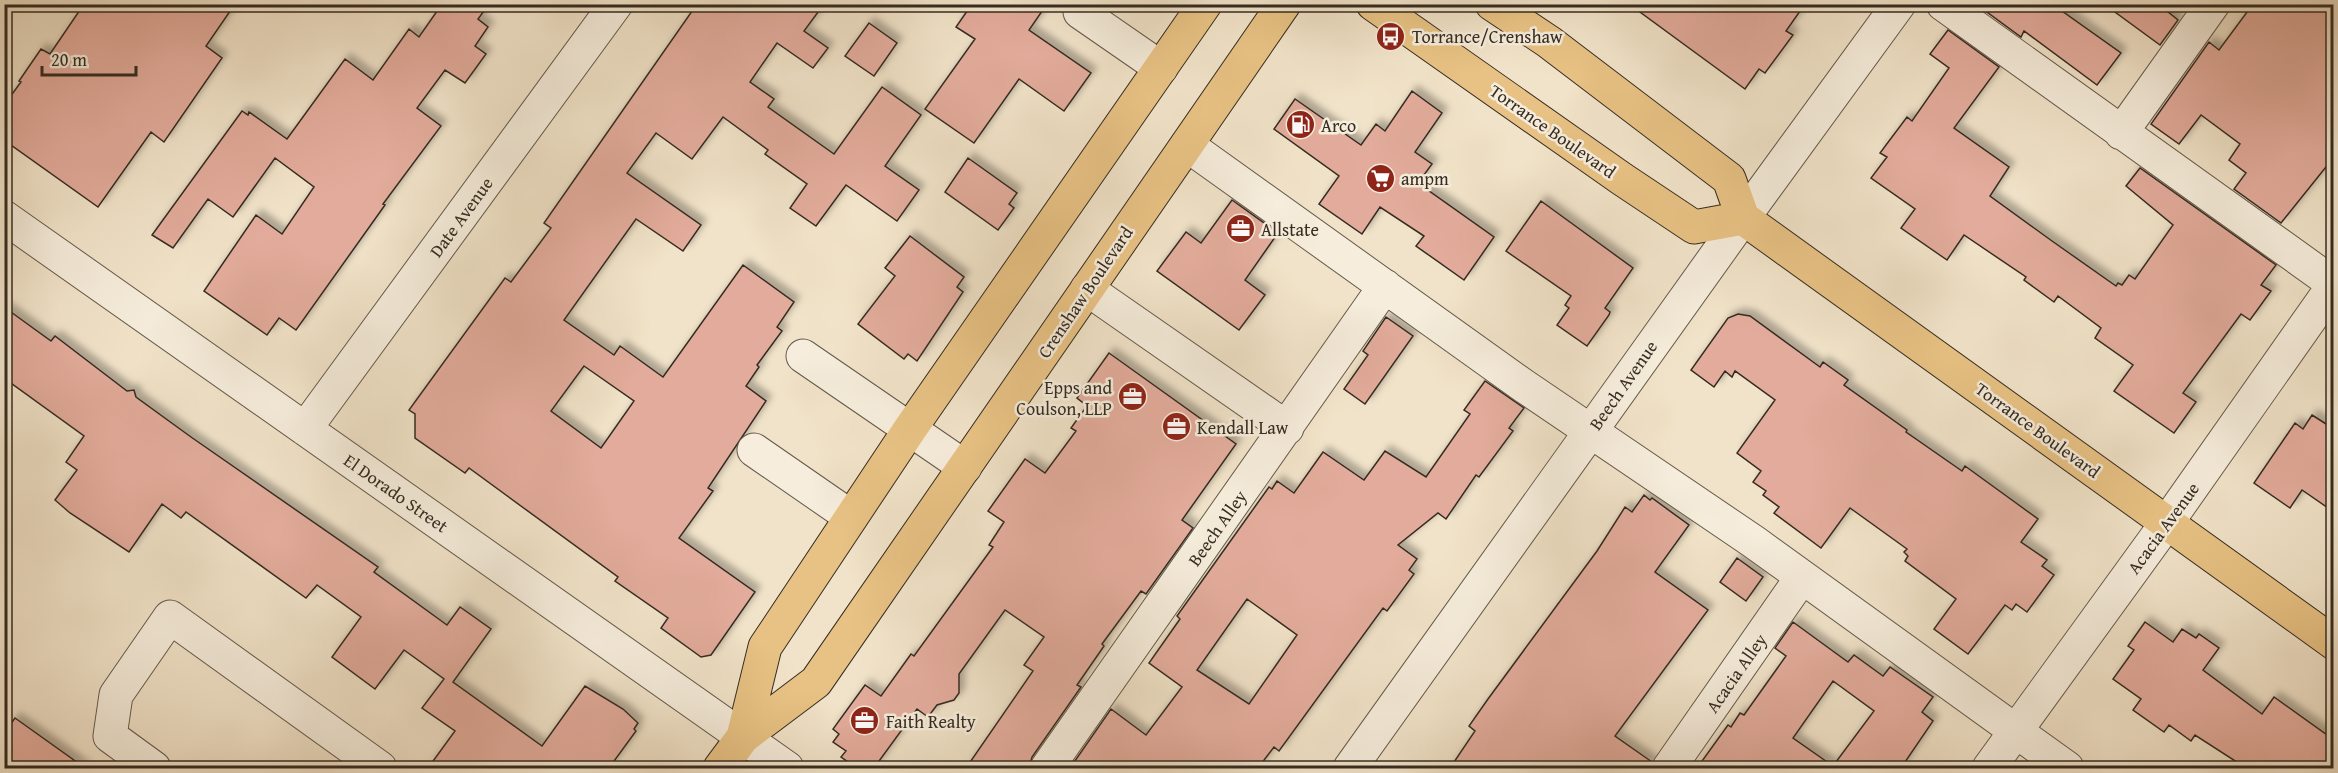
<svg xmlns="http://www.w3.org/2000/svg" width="2338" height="773" font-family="'Gentium Book Plus',serif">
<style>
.building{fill:#e2ab9b;stroke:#352c22;stroke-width:1.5;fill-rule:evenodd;filter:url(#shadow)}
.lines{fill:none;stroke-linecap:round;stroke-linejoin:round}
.minor-casing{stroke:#645a4c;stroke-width:35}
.major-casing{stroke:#352c22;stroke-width:35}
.minor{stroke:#f6eddc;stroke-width:33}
.major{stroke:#e8c284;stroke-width:33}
.labels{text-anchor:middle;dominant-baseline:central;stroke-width:5;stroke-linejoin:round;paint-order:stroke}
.poi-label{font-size:18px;fill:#352c22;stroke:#f6eddc;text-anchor:start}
.street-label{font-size:18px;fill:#352c22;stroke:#f6eddc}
</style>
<defs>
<filter id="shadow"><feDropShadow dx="5.5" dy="-5.5" stdDeviation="3" flood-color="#0004"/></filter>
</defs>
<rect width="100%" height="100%" fill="#f1e3c9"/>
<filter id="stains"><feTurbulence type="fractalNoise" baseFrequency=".00333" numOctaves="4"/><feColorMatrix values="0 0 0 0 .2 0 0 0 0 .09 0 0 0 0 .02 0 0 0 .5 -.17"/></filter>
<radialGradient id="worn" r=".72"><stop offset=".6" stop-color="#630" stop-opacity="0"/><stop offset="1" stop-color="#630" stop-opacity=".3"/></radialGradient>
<!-- building -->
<path class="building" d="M84,4H235L206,46L222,58L164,142L151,132L98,207L4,140V105L21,82L19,81L41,49L50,54Z
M442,4H489L478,19L488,27L475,46L486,54L465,83L445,70L417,108L441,126L383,204L385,205L296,330L279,318L267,335L204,291L256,215L282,234L314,187L275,158L233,217L208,199L173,248L152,235L242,111L248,115L249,112L287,139L345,59L373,80L409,29L419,37Z
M697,4H824L804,31L828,48L813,68L777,43L750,82L774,99L768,107L834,154L882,87L921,115L885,166L919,190L897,221L846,185L816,226L790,208L807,184L765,154L768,150L723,117L692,159L656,133L627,173L701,225L683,251L636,219L564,320L614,355L620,346L663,377L743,265L794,302L777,327L782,331L757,365L759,367L746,386L766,401L708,488L713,491L679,538L755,592L711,655L701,657L661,628L668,618L615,581L618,577L469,468L465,473L415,438V414L409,410L505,278L511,282L551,228L544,223ZM584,366L634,401L601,448L551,411Z
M972,4H1047L1029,30L1091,73L1064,111L1019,79L974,143L925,109L975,39L956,27Z
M1629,4H1805L1786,31L1793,35L1765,73L1759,69L1745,89Z
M1976,4H2052L2121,53L2097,85L2024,31L2021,37Z
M2104,4H2158L2178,20L2160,45Z
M2253,4H2334V157L2281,223L2234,189L2246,173L2229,160L2240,144L2201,115L2179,144L2151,124L2209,42L2219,50Z
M869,23L897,43L874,76L845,56Z
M1948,30L1999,67L1954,128L2009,167L1990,196L2052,241L2116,286L2118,283L2122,285L2129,275L2135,279L2173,225L2126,186L2140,168L2276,265L2261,285L2271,291L2250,320L2241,314L2183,393L2196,402L2174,433L2114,391L2133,365L2095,338L2101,328L2058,296L2054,302L2024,280L2026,277L1964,235L1947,260L1901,228L1915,209L1871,178L1887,157L1880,153L1907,117L1912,121L1949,68L1930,54Z
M1412,91L1442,113L1415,152L1432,164L1418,183L1494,237L1464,280L1416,246L1424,236L1380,207L1362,234L1319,204L1339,176L1274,129L1295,99L1361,145L1376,124L1385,131Z
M968,158L1017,193L1009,204L1014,208L998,230L945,192Z
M1232,200L1278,233L1245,280L1265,295L1239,330L1157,271L1186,232L1201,243Z
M1541,201L1633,268L1605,308L1610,312L1609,315L1587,346L1557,325L1569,308L1565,305L1571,296L1506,251Z
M910,236L964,277L957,287L963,292L917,361L908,354L904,359L858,324L895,276L885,268Z
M4,307L51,341L55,336L127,391L134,390L136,397L191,437L378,567L374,572L447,625L460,607L491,629L453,682L542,746L585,686L623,709L638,723L634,729L636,731L609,768H428L455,731L422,708L444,679L404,650L375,689L332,657L361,617L317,585L306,598L186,512L181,518L162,504L129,552L70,513L55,500L77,470L66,462L84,436L4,378Z
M1738,314L1750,316L1820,367L1823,362L1848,380L1844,385L1907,430L1906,432L1962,471L1965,466L2038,519L2021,542L2047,560L2042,566L2054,575L2027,612L2016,604L2012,610L2005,605L1968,654L1934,629L1956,599L1905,561L1908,556L1904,552L1907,549L1850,508L1821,548L1774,513L1779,507L1763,495L1766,491L1753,482L1761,471L1737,453L1775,400L1735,371L1732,377L1725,371L1714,387L1691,370L1728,318Z
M1386,317L1413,336L1365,404L1344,389L1368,355L1363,351Z
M1109,353L1236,444L1182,520L1193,528L1146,594L1141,591L1102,644L1104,646L1077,685L1081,687L1032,757L1029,768H966L1033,671L1024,665L1044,637L1005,610L959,674V693L954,700L937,705L928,717L917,709L874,768H857L841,757L846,751L833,742L839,734L833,729L865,685L881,696L911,654L914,656L993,547L989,545L1004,522L988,511L1025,459L1045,473L1076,431L1071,428L1087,406L1077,398Z
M1485,381L1524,408L1509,428L1513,431L1479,477L1476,475L1446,519L1438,513L1398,545L1417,559L1409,570L1414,574L1387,611L1383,608L1279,751L1274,747L1258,768H1070L1111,709L1146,735L1182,687L1149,663L1180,619L1177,616L1269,487L1272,489L1277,481L1294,493L1323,452L1364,480L1385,451L1426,477L1470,414L1464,410ZM1247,599L1297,635L1249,704L1197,670Z
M2312,415L2334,429V512L2302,490L2290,508L2254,483L2295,423L2303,429Z
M1644,495L1650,500L1652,498L1689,525L1655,572L1708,610L1615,736L1652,762L1651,768H1450L1475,731L1469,726L1488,699L1597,551L1625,507L1632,512Z
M1737,558L1763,577L1746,601L1720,582Z
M1793,622L1848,662L1854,655L1883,676L1890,667L1933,697L1922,712L1933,721L1901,768H1697L1728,725L1731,727L1740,713L1744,715L1786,656L1775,648ZM1833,681L1874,711L1833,766L1793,738Z
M2145,622L2173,642L2182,629L2196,638L2199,634L2219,648L2203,670L2262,714L2274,697L2334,740V768H2246L2195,735L2191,741L2169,725L2164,732L2133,710L2141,699L2113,679L2134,650L2128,646Z
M15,718L85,768H4V733Z"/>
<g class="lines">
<defs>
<path id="minor" d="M1085,4L1080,12L1161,68
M1943,4L2334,284
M2121,133L2213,4
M1187,145L1524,386L1754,542L2067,768
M4,217L787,768
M1087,289L1287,428
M803,356L965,467
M305,429L616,4
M754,450L851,517
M154,768L110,736L116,695L170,617L380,768
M1047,768L1385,286
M1350,768L1743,218L1899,4
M1669,768L1802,577
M1989,768L2166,524L2334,285"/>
<path id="major" d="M1373,4L1622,179L1694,227L1743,218
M1492,4L1549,42L1729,179L1743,218L2334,643
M743,737L765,647L910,429L1205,4
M720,768L743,737L816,682L1284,4"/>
</defs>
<!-- minor casing -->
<use href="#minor" class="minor-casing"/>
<!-- major casing -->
<use href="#major" class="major-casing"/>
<!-- minor -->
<use href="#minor" class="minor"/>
<!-- major -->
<use href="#major" class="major"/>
</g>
<!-- icons -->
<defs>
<symbol id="bus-disc" viewBox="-11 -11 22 22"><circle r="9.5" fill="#8f2418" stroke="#f6eddc"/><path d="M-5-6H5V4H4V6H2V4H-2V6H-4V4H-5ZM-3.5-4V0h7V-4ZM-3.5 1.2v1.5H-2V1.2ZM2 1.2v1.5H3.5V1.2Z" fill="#fff"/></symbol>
<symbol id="fuel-disc" viewBox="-11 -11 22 22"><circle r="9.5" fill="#8f2418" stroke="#f6eddc"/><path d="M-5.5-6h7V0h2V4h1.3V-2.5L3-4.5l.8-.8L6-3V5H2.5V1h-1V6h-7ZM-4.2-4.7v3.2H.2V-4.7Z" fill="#fff"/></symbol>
<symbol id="supermarket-disc" viewBox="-11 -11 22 22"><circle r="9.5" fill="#8f2418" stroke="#f6eddc"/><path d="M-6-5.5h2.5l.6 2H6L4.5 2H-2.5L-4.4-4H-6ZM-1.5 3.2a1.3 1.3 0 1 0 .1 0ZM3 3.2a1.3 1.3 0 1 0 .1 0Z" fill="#fff"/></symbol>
<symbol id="office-disc" viewBox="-11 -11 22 22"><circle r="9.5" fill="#8f2418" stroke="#f6eddc"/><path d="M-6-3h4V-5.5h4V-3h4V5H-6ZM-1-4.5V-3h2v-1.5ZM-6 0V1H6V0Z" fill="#fff"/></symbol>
</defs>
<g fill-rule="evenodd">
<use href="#bus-disc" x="1374" y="20" width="33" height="33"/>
<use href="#fuel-disc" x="1284" y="108" width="33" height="33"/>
<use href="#supermarket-disc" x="1364" y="162" width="33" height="33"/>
<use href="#office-disc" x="1224" y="212" width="33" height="33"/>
<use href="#office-disc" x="1116" y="380" width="33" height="33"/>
<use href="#office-disc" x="1160" y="410" width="33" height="33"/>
<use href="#office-disc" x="848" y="704" width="33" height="33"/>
</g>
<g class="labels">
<!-- poi labels -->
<g class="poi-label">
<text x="1412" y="36">Torrance/Crenshaw</text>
<text x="1321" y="125">Arco</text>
<text x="1401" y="178">ampm</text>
<text x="1261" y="229">Allstate</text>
<text x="1112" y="387" text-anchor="end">Epps and<tspan x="1112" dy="21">Coulson, LLP</tspan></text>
<text x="1197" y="427">Kendall Law</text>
<text x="886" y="721">Faith Realty</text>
</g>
<!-- street labels -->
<g class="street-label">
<text transform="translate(1553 131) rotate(35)">Torrance Boulevard</text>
<text transform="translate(461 217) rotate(-54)">Date Avenue</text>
<text transform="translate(1085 292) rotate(-56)">Crenshaw Boulevard</text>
<text transform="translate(1623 385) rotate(-55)">Beech Avenue</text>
<text transform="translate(2038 430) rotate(36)">Torrance Boulevard</text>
<text transform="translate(396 493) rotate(35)">El Dorado Street</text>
<text transform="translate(1217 528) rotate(-55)">Beech Alley</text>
<text transform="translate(2163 528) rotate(-54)">Acacia Avenue</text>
<text transform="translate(1736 673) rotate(-55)">Acacia Alley</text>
</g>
</g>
<!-- margin -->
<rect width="2338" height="773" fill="none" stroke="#f1e3c9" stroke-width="24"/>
<rect x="6" y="6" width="2326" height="761" fill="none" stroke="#352c22" stroke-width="3"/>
<rect x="12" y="12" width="2314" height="749" fill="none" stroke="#352c22" stroke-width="1.5"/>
<!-- scale -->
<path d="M42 66v9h94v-9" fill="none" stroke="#352c22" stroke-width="3"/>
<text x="51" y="66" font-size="18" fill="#352c22" stroke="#f6eddc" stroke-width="4.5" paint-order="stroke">20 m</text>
<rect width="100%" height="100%" filter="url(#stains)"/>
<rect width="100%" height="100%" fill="url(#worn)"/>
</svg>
